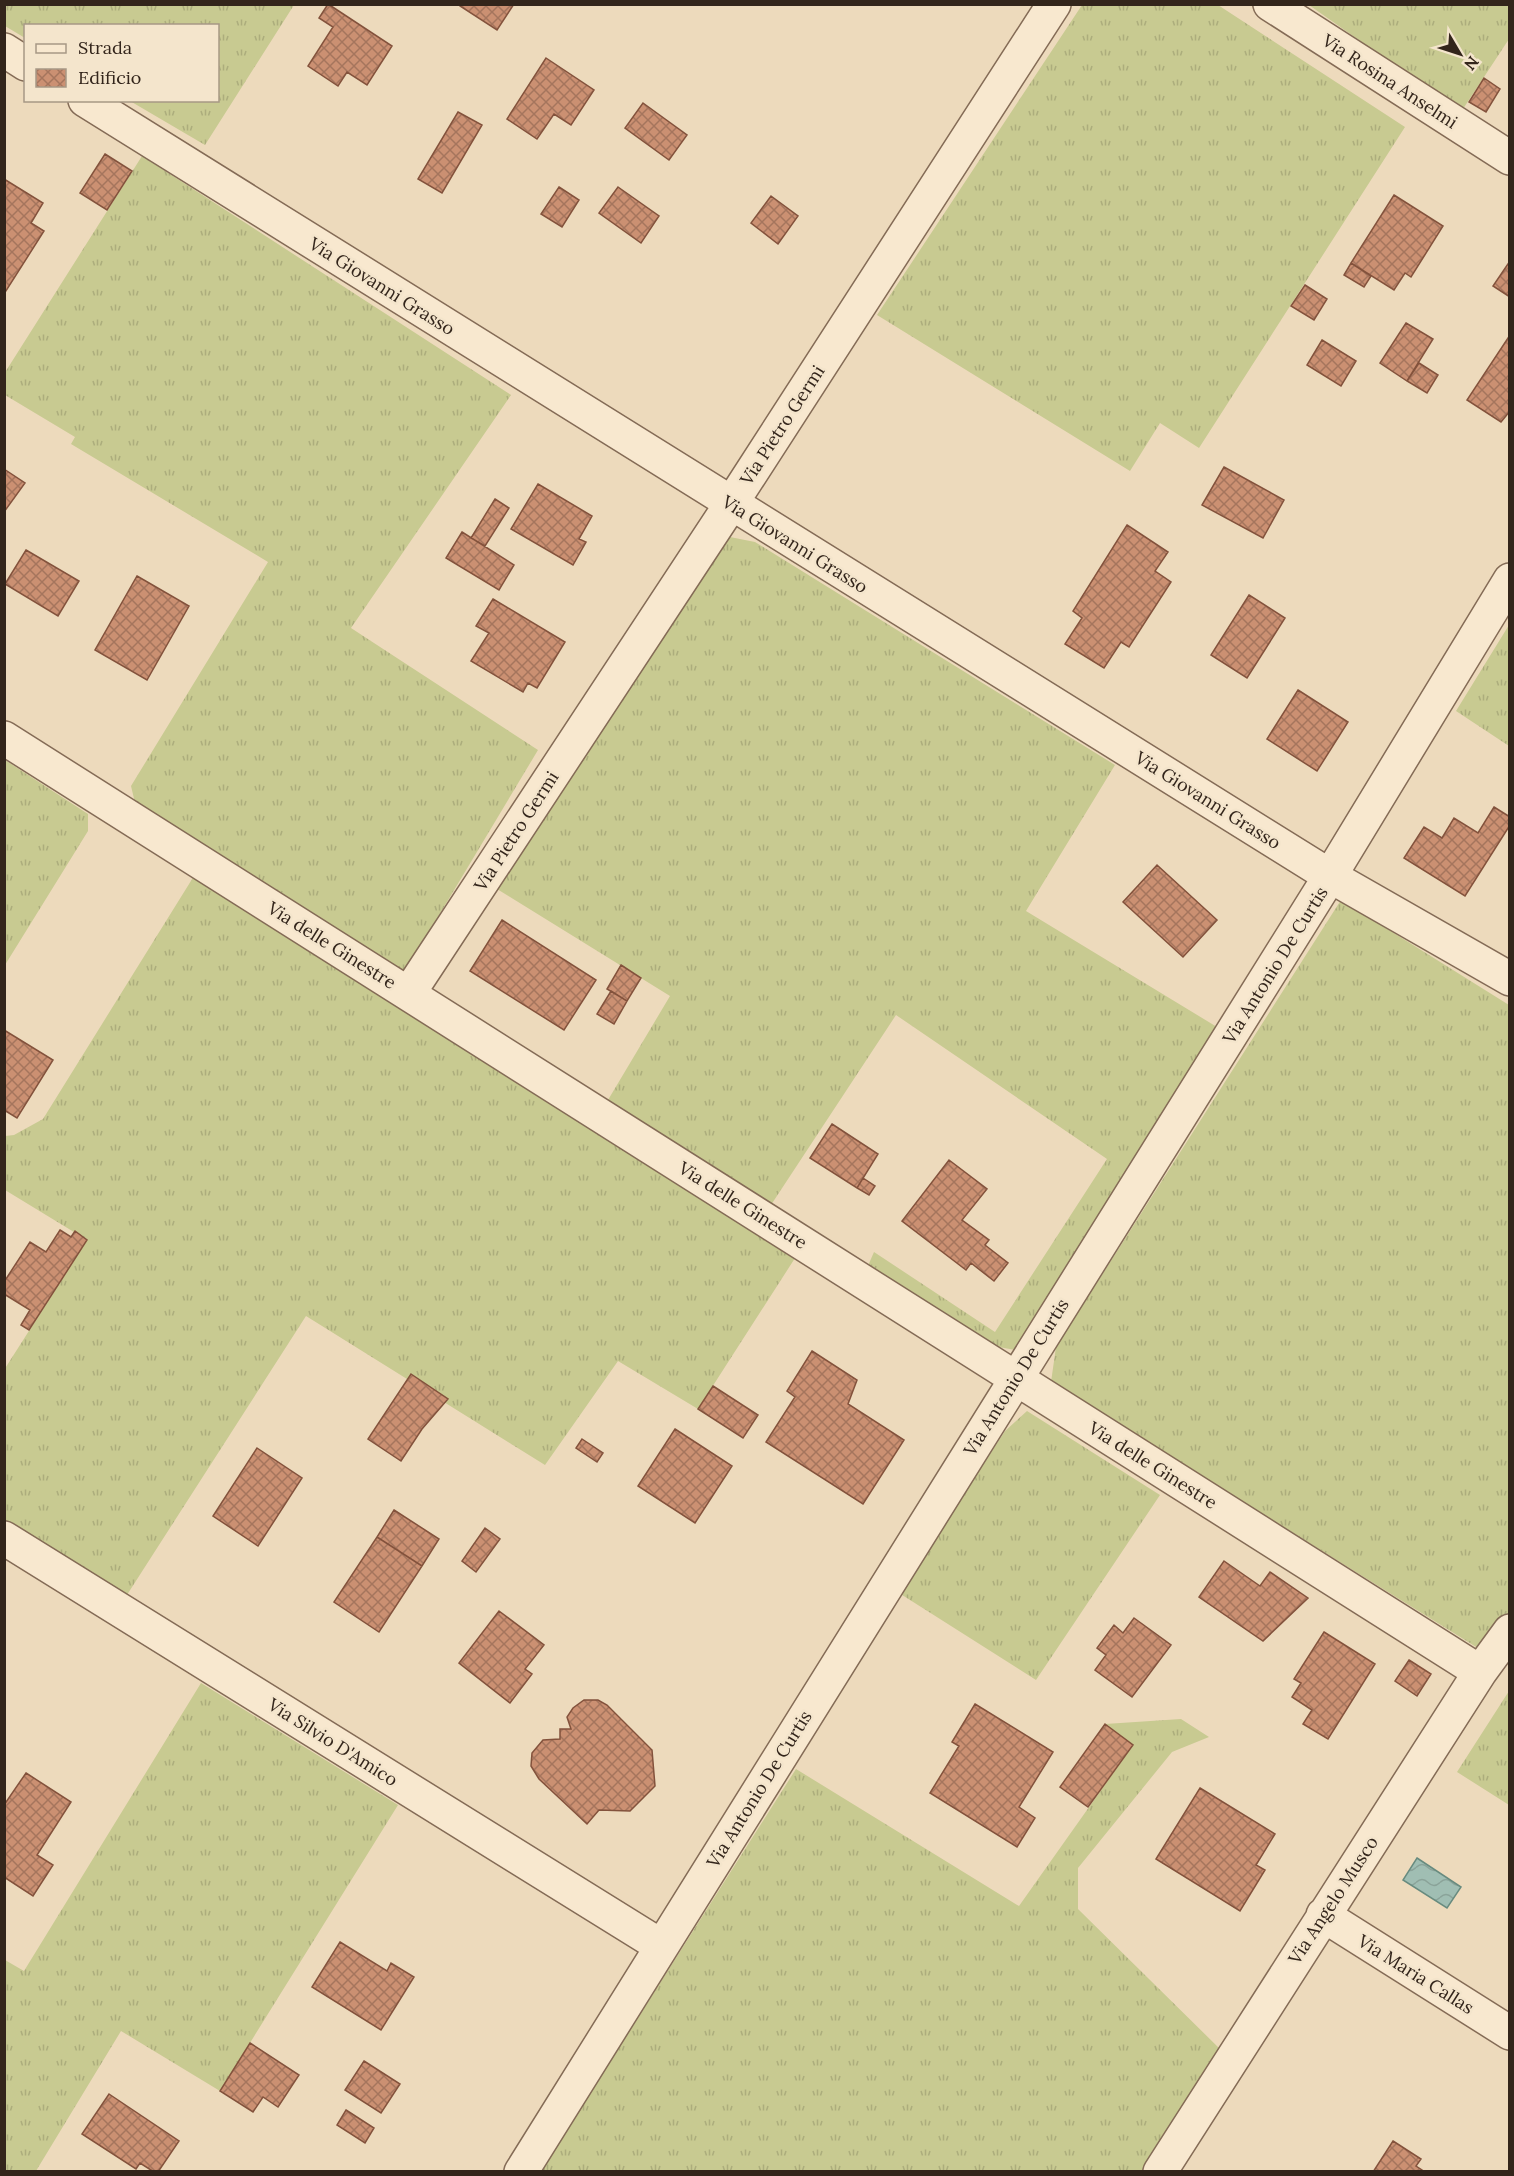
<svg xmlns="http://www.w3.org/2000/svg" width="1514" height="2176" font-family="Lora,serif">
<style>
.grass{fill:url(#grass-tufts)}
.water{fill:url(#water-waves);stroke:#688b7f;stroke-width:1.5}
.building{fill:url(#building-cross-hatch);stroke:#83523c;stroke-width:1.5}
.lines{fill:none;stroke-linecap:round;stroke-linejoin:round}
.street-casing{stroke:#846b56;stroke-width:36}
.street{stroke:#f8e8cf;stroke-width:33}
.labels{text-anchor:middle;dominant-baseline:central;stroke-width:5;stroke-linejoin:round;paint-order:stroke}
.street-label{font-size:18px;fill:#33251b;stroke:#f4e5cc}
</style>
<defs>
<pattern id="grass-tufts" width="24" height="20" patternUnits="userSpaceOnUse" patternTransform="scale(1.5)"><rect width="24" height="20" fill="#c8ca91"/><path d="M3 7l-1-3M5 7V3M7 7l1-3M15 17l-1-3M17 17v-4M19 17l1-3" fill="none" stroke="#acad7c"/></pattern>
<pattern id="water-waves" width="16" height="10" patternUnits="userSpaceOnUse" patternTransform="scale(1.5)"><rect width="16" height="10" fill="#a0beb3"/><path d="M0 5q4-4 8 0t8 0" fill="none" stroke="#8aa399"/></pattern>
<pattern id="building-cross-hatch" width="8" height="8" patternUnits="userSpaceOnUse" patternTransform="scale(1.5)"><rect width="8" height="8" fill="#cb9072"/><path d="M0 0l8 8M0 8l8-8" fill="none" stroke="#a5755d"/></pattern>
</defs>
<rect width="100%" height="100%" fill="#eddabc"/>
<!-- grass -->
<path class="grass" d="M5,4H294V5L205,145L130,101L218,100V26H26L25,38L5,26Z
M1082,5H1218L1405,127L1199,448L1160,423L1130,471L877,315Z
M1309,5H1509V39L1461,112Z
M142,156L511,395L351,628L538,750L405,972L136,807L131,786L268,562L71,444L75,437L5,395L4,374Z
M730,537L755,542L1115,765L1026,911L1217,1027L1015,1350L988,1345L867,1268L874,1252L995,1332L1107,1159L896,1015L769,1208L605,1105L670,996L497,889Z
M1509,625V746L1456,711Z
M5,760L88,814V831L5,965Z
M194,876L396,1006L797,1255L698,1409L618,1361L545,1465L306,1316L125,1598L5,1523L4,1370L87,1240L5,1190V1136L14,1135L43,1119Z
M1341,900L1509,1005L1510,1610L1481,1650L1051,1382L1056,1347Z
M1027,1411L1160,1495L1036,1680L899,1593L1005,1431Z
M201,1683L398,1805L220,2091L121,2031L36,2171H5V1960L24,1971Z
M1509,1691V1805L1457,1772Z
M1181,1719L1209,1737L1172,1752L1078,1868V1909L1221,2050L1142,2171L540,2172L796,1769L1019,1906L1133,1745L1105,1724Z"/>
<!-- water -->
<path class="water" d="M1417,1858L1461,1887L1447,1908L1403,1880Z"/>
<!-- building -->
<path class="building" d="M328,4L392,46L367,85L347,72L338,86L308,66L333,27L319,18Z
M461,4H514L497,30L460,6Z
M546,58L594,90L571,125L554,114L537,139L507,119Z
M1484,78L1500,89L1486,112L1469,102Z
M643,103L687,135L669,160L625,128Z
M458,112L482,125L442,193L418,179Z
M105,154L132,171L107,210L80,193Z
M4,179L43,203L31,223L44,231L4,294Z
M559,187L579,200L562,227L541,214Z
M618,187L659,216L641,243L599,213Z
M1394,195L1443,226L1411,277L1405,273L1394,290L1351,263Z
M771,196L798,216L778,244L751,223Z
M1510,261V297L1493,286Z
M1351,263L1371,276L1364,287L1344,275Z
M1305,285L1327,299L1314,320L1291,306Z
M1406,323L1433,339L1407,381L1380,363Z
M1510,335V411L1501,422L1467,400Z
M1322,340L1356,361L1341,386L1307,365Z
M1419,363L1438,375L1427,393L1407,381Z
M1224,467L1284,500L1263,538L1202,505Z
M4,469L25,483L4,512Z
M538,484L592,516L579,539L586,542L573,565L511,529Z
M495,499L509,508L485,546L471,538Z
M1127,525L1168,552L1155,571L1171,582L1129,647L1121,642L1104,668L1065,644L1082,618L1073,611Z
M462,532L514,565L499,590L446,558Z
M26,550L79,581L58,616L5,584Z
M137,576L189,606L147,680L95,650Z
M1249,595L1285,618L1247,678L1211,655Z
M493,599L565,642L537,688L528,683L523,692L471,661L489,633L476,626Z
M1298,690L1348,722L1317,771L1267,739Z
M1494,807L1510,817V825L1465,896L1404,858L1424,827L1442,838L1454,818L1478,833Z
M1157,865L1217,920L1183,957L1123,902Z
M502,920L596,980L564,1030L470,971Z
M621,965L641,978L627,1001L607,989Z
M611,991L627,1001L614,1024L597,1014Z
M4,1030L53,1060L17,1118L4,1110Z
M832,1124L878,1154L857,1188L810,1158Z
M949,1160L987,1189L962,1220L989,1240L985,1245L1008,1263L994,1281L971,1263L966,1270L902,1221Z
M863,1178L875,1186L869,1195L857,1188Z
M60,1230L71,1237L75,1231L87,1240L29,1330L21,1325L30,1310L4,1294V1282L30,1242L46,1252Z
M812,1351L857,1380L848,1404L904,1440L863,1504L766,1442L795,1397L787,1391Z
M411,1374L448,1399L422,1429L401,1461L368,1439Z
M713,1386L758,1415L743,1438L698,1409Z
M675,1429L732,1466L695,1523L638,1486Z
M582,1439L603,1453L597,1462L576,1448Z
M257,1448L302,1478L258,1546L213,1516Z
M394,1510L439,1539L422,1566L377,1537Z
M485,1528L500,1539L476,1572L462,1561Z
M377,1537L422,1566L379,1632L334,1602Z
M1224,1561L1260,1586L1270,1572L1308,1598L1263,1641L1199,1597Z
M499,1611L544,1645L525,1669L532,1674L510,1703L459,1663Z
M1134,1618L1171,1645L1132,1697L1095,1670L1106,1655L1097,1648L1114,1625L1123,1633Z
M1324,1632L1375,1664L1328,1739L1303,1724L1312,1710L1292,1697L1301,1683L1294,1679Z
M1409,1660L1431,1674L1417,1696L1395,1681Z
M584,1700H598L607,1705L652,1750L655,1786L630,1811L599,1810L587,1824L539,1779L531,1766L532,1753L543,1740L560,1739V1729H571L567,1717L573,1708Z
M975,1704L1053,1752L1019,1807L1035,1818L1017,1847L930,1793L959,1746L952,1742Z
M1105,1724L1133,1745L1088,1807L1060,1787Z
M26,1773L71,1802L37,1855L53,1865L33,1896L4,1877V1805Z
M1200,1788L1275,1834L1256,1865L1265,1870L1240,1911L1156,1859Z
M340,1942L387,1971L391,1963L414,1977L381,2030L312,1987Z
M250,2043L299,2075L278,2107L263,2097L253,2112L220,2091Z
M364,2061L400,2084L381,2113L345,2090Z
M109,2094L179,2141L158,2172H154L140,2163L136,2169L82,2134Z
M346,2110L374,2128L365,2143L337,2125Z
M1393,2141L1421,2159L1416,2166L1425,2172H1373Z"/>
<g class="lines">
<defs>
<path id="street" d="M1270,4L1510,158
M4,50L26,64
M85,100L1330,876L1510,979
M4,738L1480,1672
M409,993L731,504L1054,4
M4,1538L661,1946
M1323,1915L1510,2033
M521,2172L1330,876L1510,580
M1160,2172L1480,1672L1510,1631"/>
</defs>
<!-- street casing -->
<use href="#street" class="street-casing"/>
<!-- street -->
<use href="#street" class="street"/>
</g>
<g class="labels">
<!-- street labels -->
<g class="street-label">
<text transform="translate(1390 81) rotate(33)">Via Rosina Anselmi</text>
<text transform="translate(382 286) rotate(32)">Via Giovanni Grasso</text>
<text transform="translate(782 425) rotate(-57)">Via Pietro Germi</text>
<text transform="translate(795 544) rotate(32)">Via Giovanni Grasso</text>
<text transform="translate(1208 800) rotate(32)">Via Giovanni Grasso</text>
<text transform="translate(516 831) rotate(-57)">Via Pietro Germi</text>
<text transform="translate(332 945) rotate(32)">Via delle Ginestre</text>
<text transform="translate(1275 965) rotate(-58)">Via Antonio De Curtis</text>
<text transform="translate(743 1205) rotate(32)">Via delle Ginestre</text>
<text transform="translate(1016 1377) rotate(-58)">Via Antonio De Curtis</text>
<text transform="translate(1153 1465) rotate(32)">Via delle Ginestre</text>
<text transform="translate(333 1742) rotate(32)">Via Silvio D'Amico</text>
<text transform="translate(759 1789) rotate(-58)">Via Antonio De Curtis</text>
<text transform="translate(1333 1900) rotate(-57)">Via Angelo Musco</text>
<text transform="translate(1416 1974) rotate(32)">Via Maria Callas</text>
</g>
</g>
<!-- border -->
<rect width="1514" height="2176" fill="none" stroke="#33251b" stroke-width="12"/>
<!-- legend -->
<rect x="24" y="24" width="195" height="78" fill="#f4e5cc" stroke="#a79885" stroke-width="1.5"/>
<rect x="36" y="44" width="30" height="9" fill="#f8e8cf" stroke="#a79885" stroke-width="1.5"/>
<text x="78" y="54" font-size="18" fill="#33251b">Strada</text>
<rect x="36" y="69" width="30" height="18" fill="url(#building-cross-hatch)" stroke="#a79885" stroke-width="1.5"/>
<text x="78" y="84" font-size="18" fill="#33251b">Edificio</text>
<!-- north arrow -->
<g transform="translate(1460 54) rotate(129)" stroke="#f4e5cc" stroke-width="4.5" paint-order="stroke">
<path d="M0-4.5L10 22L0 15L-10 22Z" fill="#33251b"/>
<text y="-9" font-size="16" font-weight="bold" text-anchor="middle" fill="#33251b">N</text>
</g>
</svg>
